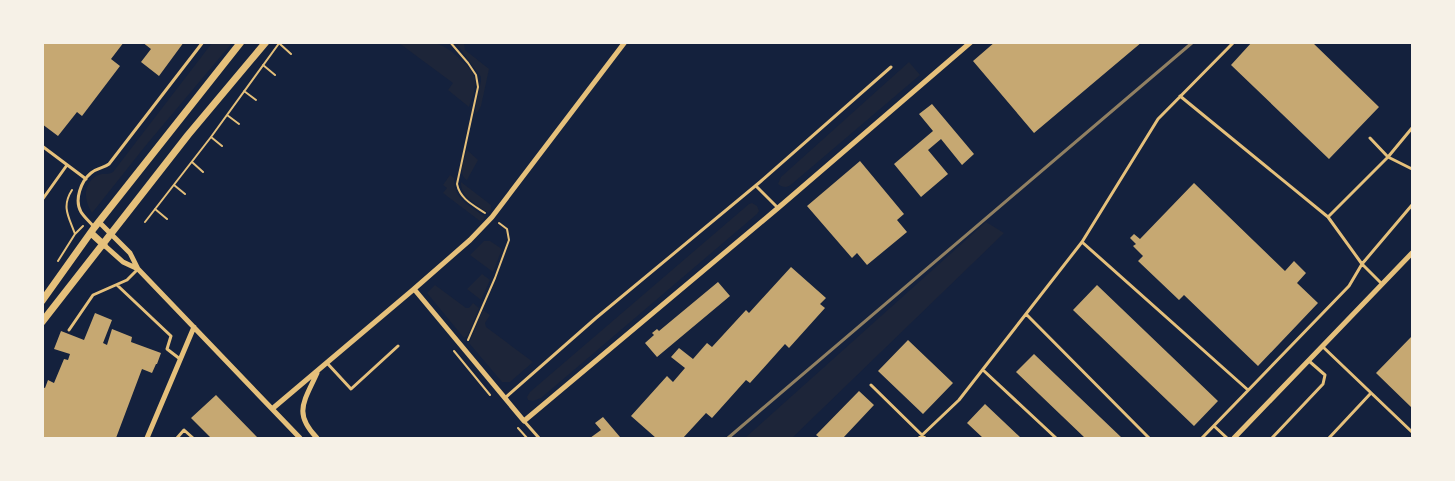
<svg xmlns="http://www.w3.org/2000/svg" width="1455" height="481" font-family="'PT Sans',sans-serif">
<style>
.green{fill:#1d2539}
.building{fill:#c6a872}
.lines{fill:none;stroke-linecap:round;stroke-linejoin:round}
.path{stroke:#e5c07b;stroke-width:2}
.service{stroke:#e5c07b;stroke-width:3}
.minor{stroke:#e5c07b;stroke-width:5}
.tertiary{stroke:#e5c07b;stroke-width:7}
.rail{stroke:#918062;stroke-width:3}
</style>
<rect width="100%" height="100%" fill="#14213d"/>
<!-- green -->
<path class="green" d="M212,43H232L147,144L92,213C84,201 82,183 98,175C103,173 108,175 113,172Z
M399,43C433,42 440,38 465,64C471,70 476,76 475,84C475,92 471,100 469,107L448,90L453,83Z
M456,43H464L465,50L489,69L481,106L477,113L475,111L481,81V77Z
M909,62L920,75L793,183C789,187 784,189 778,184L781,177Z
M467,150L478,160L467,180C457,174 464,160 467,150Z
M450,175L454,178C454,200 469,205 485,217L483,220L480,221L443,193L447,188L443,185Z
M461,182L491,205V210L488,213C478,205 460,197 461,182Z
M752,203L757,206L759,211L757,214L541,398L533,401L528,400L527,397L530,392L749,204Z
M986,222L1004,233L792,438H745Z
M484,241H490L502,249L493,272L470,255Z
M482,274L490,280L481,300L467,289Z
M435,285L466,308H469L473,303L479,308L468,335L464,338L427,293Z
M483,310L490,315L485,323L486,327L533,362L510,382H502L469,343Z"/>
<!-- building -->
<path class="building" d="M42,42H124L111,59L120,66L82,116L77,112L58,136L42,124Z
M142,42H184L159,76L141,62L151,49Z
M995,42H1142L1034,133L973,61Z
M1252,42H1312L1379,107L1329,159L1231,65Z
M932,104L974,154L962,165L941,139L928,150L948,174L921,197L894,164L933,131L919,114Z
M860,161L904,214L897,220L907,232L867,265L857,253L852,258L807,206Z
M1194,183L1285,271L1294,261L1306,273L1297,283L1318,303L1258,366L1184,295L1179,300L1138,261L1143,256L1133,246L1136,244L1130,238L1134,234L1140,239Z
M791,267L826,298L820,304L825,308L789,348L785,344L750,383L746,380L712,418L706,413L683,438H656L631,416L667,376L673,382L685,368L671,357L679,348L693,359L707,343L712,347L746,310L749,313Z
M718,282L730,296L657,357L645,343L654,335L652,333L657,329L659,331Z
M1097,285L1218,401L1194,426L1073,310Z
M95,313L112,320L103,343L107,345L112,329L132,337L131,342L161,353L157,364H156L152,373L142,369L116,438H42V387L45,388L48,380L54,383L64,359L68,360L70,354L54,349L61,331L84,340Z
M1412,336V408L1376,373Z
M908,340L953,383L923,414L878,371Z
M1034,354L1122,438H1085L1016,372Z
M859,391L874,405L843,438H820L816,435Z
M216,395L258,438H211L191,418Z
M985,404L1021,438H983L967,423Z
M603,417L620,437L618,438H590L601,430L595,423Z"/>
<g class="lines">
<!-- path -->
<path class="path" d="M450,42L468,63L476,75L478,87L457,184C460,199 473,205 485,213
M280,44L291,54
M263,65L275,75
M244,91L256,100
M227,115L239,124
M211,137L222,146
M192,162L203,172
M174,185L185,194
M72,190C61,207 69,217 75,234
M155,209L167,219
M145,222L211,137L280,42
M58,261L75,234L83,226
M468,340L495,278L509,240L507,229L499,223
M454,351L490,395
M518,428L527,438"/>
<!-- service -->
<path class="service" d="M1180,96L1328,217L1362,264L1382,284
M1370,138L1388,157L1412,169
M42,146L86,179
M756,186L778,208
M42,200L67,165
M1328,217L1388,157L1412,128
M94,227C90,222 84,217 81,212C74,200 81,181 91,173C97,168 104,168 109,164L203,42
M1082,242L1248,390
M117,285L171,336L167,349L180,359
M1026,314L1149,438
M69,330L93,295L127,280L138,269
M1322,346L1412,432
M327,363L351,389L398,346
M983,370L1056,438
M871,385L925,438
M505,398L596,318L760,182L891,67
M524,421L539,438
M1214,426L1227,438
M177,438L184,430L193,438
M919,438L959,400L1082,242L1158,119L1234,42
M1202,438L1349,286L1362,264L1412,205
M1272,438L1323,384L1325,375L1309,361
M1329,438L1371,393"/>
<!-- minor -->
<path class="minor" d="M99,222L130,253L138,269L300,438
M104,245L123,262L138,269
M414,289L470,240L492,217L625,42
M317,373C304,402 293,413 317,438
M272,409L414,289L524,421L778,208L971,42
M147,438L194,327
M1234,438L1412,253"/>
<!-- tertiary -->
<path class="tertiary" d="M91,233L104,245
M42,301L94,228L241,42
M42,322L188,135L266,42"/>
<!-- rail -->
<path class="rail" d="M728,438L1193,42"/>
</g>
<!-- border -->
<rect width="1455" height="481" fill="none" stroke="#f6f1e7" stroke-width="88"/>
</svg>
